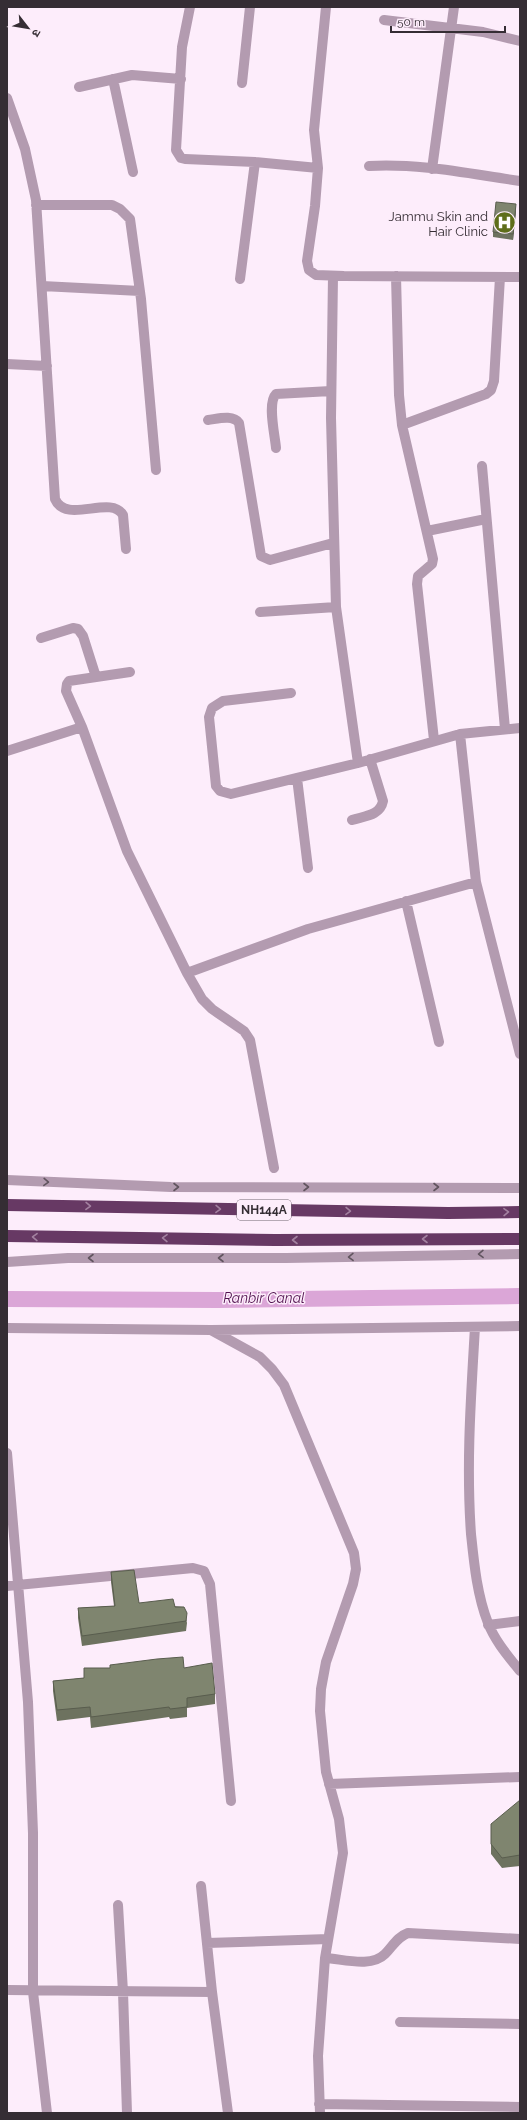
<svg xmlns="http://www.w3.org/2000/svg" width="527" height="2120" font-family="Raleway,'Noto Sans Devanagari',sans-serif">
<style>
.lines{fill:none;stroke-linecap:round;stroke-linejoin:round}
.canal{stroke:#dba6d7;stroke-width:16}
.minor{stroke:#b39bb0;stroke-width:10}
.highway{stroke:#673964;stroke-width:12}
.wall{fill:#6d725f}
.shaded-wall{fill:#595d4e}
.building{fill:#7f856f;stroke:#595d4e}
.oneway{stroke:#61545f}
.oneway2{stroke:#a381a0}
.labels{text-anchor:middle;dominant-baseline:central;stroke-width:3;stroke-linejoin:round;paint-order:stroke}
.shield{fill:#fdedfb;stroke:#716770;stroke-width:1}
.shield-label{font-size:12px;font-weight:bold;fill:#352d34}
.poi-label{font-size:13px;fill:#352d34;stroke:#fdedfb;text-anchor:end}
.water-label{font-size:14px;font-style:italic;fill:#51124f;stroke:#fdedfb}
</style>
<rect width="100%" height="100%" fill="#fdedfb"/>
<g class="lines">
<!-- canal -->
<path class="canal" d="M7,1299L218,1300L520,1296"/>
<!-- minor -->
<path class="minor" d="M190,7L182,47L176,150L181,158L185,159L255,162L318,168
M326,7L314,130L318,168L315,206L307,261L309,270L316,275L344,276L520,277
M384,20L483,32L520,41
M113,79L133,172
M242,83L250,7
M79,87L132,75L181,79
M7,98L25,149L36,200L55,499C66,525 111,494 123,515L126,549
M369,166C419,163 470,174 520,181
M432,169L454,7
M36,205H112L120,209L130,219L141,299L156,470
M333,276L331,418L336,607L358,763
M396,276L399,395L402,425L433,559L432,564L418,576L417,584L434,740
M240,279L255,162
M42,286L140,291
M7,364L47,366
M208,420C217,419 233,414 239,423L261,556L270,560L333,543
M402,425L486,394L491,390L494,381L500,277
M276,448C275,435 267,403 276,394L331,391
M482,466L505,729
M427,531L486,519
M260,612L336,607
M41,638L73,628L78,629L83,636L96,677
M130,672L69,681L67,684L66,691L82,727L127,851L187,973L202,999L212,1009L244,1031L250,1040L274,1168
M291,693L223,701L212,708L209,717L216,786L220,791L231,794L358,763L460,734L520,728
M460,734L476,882L520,1054
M7,751L82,727
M297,778L308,868
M352,820C364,816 380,816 383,801L370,759
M406,901L439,1042
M187,973L308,929L476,882
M7,1180L171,1187L520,1188
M7,1262L68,1258H286L520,1254
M475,1327C471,1396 466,1464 471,1534C474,1563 477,1595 488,1623C495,1641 508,1656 520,1671
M7,1328L211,1330L520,1326
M211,1330L260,1357L272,1369L284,1385L354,1553L356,1569L353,1584L326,1662L321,1689L320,1711L326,1772L339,1819L343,1853L325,1958L318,2056L320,2113
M7,1453L28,1702L33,1833V1992L47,2113
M7,1586L193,1568L204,1571L210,1584L231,1801
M488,1625L520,1621
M329,1784L520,1777
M201,1886L212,1992L228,2113
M118,1905L123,1992L127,2113
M207,1943L328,1939
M325,1958C343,1959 371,1968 385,1954C393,1946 397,1937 408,1933L520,1939
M7,1990L212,1992
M400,2022L520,2024
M319,2104L520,2107"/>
<!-- highway -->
<path class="highway" d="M7,1205L448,1213L520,1212
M7,1236L275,1240L520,1239"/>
</g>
<!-- wall -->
<path class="wall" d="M516,210L513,240L493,237V232Z
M111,1572L139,1603L184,1607L187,1623L186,1631L82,1646L78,1618V1608L114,1606L111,1582Z
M110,1665L184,1668L215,1694V1704L187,1708V1717L170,1719L169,1717L91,1728L90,1717L57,1721L53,1691V1681L84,1678L110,1668Z
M520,1800V1866L502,1868L491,1854V1844Z"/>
<!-- shaded-wall -->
<path class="shaded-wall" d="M516,204V210L513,240V234Z"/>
<!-- building -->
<path class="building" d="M496,202L516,204L513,234L493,232Z
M134,1570L139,1603L173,1599L175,1607H184L187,1613L186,1621L82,1636L78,1608L115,1606L111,1572Z
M183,1657L184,1668L212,1663L215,1694L187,1698V1707L170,1709L169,1707L91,1717L90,1707L57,1710L53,1681L84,1678V1668H110V1665L157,1659Z
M520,1800V1855L502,1858L491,1844V1824Z"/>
<!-- one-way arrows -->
<defs><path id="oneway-chevron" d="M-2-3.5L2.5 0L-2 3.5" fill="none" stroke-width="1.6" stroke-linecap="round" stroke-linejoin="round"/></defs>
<g class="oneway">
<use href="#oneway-chevron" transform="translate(46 1182) rotate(2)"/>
<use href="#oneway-chevron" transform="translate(176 1187)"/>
<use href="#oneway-chevron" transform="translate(306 1187)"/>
<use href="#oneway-chevron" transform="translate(436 1187)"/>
<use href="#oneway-chevron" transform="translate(481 1254) rotate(179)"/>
<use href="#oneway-chevron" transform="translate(351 1257) rotate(179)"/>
<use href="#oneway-chevron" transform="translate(91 1258) rotate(180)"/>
<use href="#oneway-chevron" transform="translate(221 1258) rotate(180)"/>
</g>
<g class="oneway2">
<use href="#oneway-chevron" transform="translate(88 1206) rotate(1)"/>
<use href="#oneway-chevron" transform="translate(218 1209) rotate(1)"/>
<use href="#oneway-chevron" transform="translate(348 1211) rotate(1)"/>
<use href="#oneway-chevron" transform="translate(506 1212) rotate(-1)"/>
<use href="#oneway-chevron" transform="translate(35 1237) rotate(-179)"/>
<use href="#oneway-chevron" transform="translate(165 1238) rotate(-179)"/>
<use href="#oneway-chevron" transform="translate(425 1239) rotate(180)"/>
<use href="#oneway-chevron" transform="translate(295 1240) rotate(180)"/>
</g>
<!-- icons -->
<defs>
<symbol id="hospital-disc" viewBox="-11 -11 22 22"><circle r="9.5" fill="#5e6e1a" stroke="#fdedfb"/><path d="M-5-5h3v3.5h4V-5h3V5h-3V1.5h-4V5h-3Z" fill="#fff"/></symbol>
</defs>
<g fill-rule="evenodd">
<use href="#hospital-disc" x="492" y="210" width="25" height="25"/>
</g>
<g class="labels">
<!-- shield labels -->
<rect class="shield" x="237" y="1200" width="54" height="20" rx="3"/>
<g class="shield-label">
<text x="264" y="1210">NH144A</text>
</g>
<!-- poi labels -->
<g class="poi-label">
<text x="488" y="216">Jammu Skin and<tspan x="488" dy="15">Hair Clinic</tspan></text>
</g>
<!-- water labels -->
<g class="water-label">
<text x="264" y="1298">Ranbir Canal</text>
</g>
</g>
<!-- border -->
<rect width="527" height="2120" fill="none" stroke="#352d34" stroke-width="16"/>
<!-- north arrow -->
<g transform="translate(28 28) rotate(121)" stroke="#fdedfb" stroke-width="3" paint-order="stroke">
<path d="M0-3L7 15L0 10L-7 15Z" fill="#352d34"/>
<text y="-6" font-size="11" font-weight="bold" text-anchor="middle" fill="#352d34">उ</text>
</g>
<!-- scale -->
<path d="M391 26v6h114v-6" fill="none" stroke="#352d34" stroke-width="2"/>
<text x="397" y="26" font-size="12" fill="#352d34" stroke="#fdedfb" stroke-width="3" paint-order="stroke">50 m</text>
</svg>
